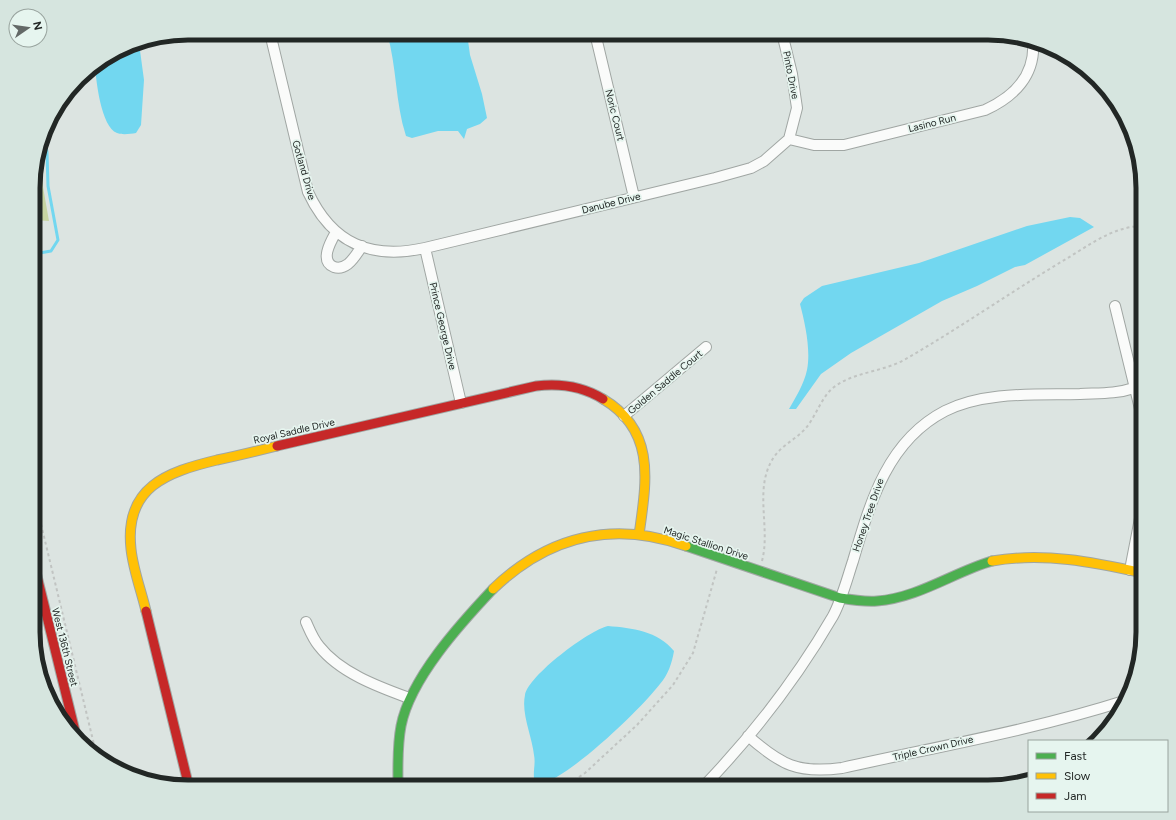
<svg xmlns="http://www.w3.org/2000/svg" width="1176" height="820" font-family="Figtree,sans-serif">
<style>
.green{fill:#c7d4a2}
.water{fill:#72d7f0}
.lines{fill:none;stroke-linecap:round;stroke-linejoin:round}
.stream{stroke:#72d7f0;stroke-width:3}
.street-casing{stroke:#a0a6a3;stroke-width:12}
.fast-casing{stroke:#a0a6a3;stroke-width:11}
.slow-casing{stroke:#a0a6a3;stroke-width:11}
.jam-casing{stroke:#a0a6a3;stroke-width:11}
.path{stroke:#c1c4c2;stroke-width:2;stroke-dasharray:3 3;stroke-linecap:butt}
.street{stroke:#fafbfa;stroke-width:10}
.fast{stroke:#4caf50;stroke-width:9}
.slow{stroke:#ffc107;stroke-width:9}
.jam{stroke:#c62828;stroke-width:9}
.labels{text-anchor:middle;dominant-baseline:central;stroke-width:3.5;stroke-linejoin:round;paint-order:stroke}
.street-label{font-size:10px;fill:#222725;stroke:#e6f5ef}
.rim{fill:none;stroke:#222725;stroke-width:5}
</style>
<rect width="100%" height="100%" fill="#dce4e1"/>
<!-- green -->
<path class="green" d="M40,149L43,187L49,221L34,220V168Z"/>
<!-- water -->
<path class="water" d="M387,33H467L470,55L482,94L487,118L480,124L467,129L464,139L458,131H438L412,138L406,136C395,102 397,67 387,33Z
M139,43L144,80L141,125L136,133C130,134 122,135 117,133C101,127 96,80 95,66L129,45Z
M1070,217L1080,218L1094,227L1025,265L1015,267L977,286L942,301L851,353L821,374L796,409H789C796,397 804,384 807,370C811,350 805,323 800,304L804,298L822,286L919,263L1027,226Z
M608,626C632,628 658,631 674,651C672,663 668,675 660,684C640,710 569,778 539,785L535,783C532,773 536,765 534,755C532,736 521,714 525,695C528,676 589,630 608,626Z"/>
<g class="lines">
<!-- stream -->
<path class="stream" d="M34,254L51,251L58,240L48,186L47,152L44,136"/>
<defs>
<path id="street" d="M270,33L308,192C332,244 371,260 425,248L715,178L751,168L764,161L789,139L797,108L792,74L782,33
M595,33L634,197
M789,139L814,145H844L985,110C1014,97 1036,75 1033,40
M336,232C331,241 319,261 334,267C340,269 344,267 348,264C354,259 358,252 362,246
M425,248L461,403
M1115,306L1143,421
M624,416L706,347
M1130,570L1143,503
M306,622C310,631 313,639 319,646C340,673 379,687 409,698
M748,736C781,765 798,774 842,768C936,747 1033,730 1124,701
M703,787C753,735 797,678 833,616C842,599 847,579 853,561C870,503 887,441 945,411C984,391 1037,395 1080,394C1099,393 1116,394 1134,388"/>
<path id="fast" d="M686,546L840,598C852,600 864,602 877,601C918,598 954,572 992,561
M398,787C398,767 397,747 401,726C410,679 460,624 493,589"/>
<path id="slow" d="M603,399C657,431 646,483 639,535
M992,561C1044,552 1093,562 1143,573
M493,589C548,536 613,520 686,546
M146,611C141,590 133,569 131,549C124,487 167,472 217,460C237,456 257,451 277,446"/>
<path id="jam" d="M277,446L536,386C560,383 582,386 603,399
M34,564L76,735
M146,611L189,787"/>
</defs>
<!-- street casing -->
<use href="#street" class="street-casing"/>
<!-- fast casing -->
<use href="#fast" class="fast-casing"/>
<!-- slow casing -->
<use href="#slow" class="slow-casing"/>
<!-- jam casing -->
<use href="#jam" class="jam-casing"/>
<!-- path -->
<path class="path" d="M34,495L97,757
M762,561C771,527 753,488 774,457C782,445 795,440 805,429C816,417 821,397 834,387C854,372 882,372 904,360C958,329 1008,294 1061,262C1087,247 1112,226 1143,226
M564,787L585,773L637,725L673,685L693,653L717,569"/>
<!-- street -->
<use href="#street" class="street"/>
<!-- fast -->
<use href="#fast" class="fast"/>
<!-- slow -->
<use href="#slow" class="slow"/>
<!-- jam -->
<use href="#jam" class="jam"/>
</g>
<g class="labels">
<!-- street labels -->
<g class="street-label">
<text transform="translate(791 75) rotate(79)">Pinto Drive</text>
<text transform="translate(615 115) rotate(76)">Noric Court</text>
<text transform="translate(932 123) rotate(-14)">Lasino Run</text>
<text transform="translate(304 170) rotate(74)">Gotland Drive</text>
<text transform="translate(611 203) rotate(-14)">Danube Drive</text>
<text transform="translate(443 326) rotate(77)">Prince George Drive</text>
<text transform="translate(665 382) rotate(-40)">Golden Saddle Court</text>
<text transform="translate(294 431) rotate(-13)">Royal Saddle Drive</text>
<text transform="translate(868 515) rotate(-71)">Honey Tree Drive</text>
<text transform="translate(706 543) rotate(18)">Magic Stallion Drive</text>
<text transform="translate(65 647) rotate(76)">West 136th Street</text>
<text transform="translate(933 748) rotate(-13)">Triple Crown Drive</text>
</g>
</g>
<!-- crop -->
<path d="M0 0H1176V820H0ZM188 40H988A148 148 0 0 1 1136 188V632A148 148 0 0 1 988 780H188A148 148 0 0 1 40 632V188A148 148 0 0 1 188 40Z" fill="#d6e5df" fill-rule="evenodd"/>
<path class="rim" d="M188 40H988A148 148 0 0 1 1136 188V632A148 148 0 0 1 988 780H188A148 148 0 0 1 40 632V188A148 148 0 0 1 188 40Z"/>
<!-- legend -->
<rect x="1028" y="740" width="140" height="72" fill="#e6f5ef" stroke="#98a39e"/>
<rect x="1036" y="753" width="20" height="6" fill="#4caf50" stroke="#98a39e"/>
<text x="1064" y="760" font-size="12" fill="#222725">Fast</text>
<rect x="1036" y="773" width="20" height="6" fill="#ffc107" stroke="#98a39e"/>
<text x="1064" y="780" font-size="12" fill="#222725">Slow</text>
<rect x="1036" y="793" width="20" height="6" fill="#c62828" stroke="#98a39e"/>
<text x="1064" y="800" font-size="12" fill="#222725">Jam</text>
<!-- north arrow -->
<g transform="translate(28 28) rotate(77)"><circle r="19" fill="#e6f5ef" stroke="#98a39e"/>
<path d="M0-3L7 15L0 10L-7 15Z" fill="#636967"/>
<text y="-6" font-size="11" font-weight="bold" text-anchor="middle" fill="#222725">N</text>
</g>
</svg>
